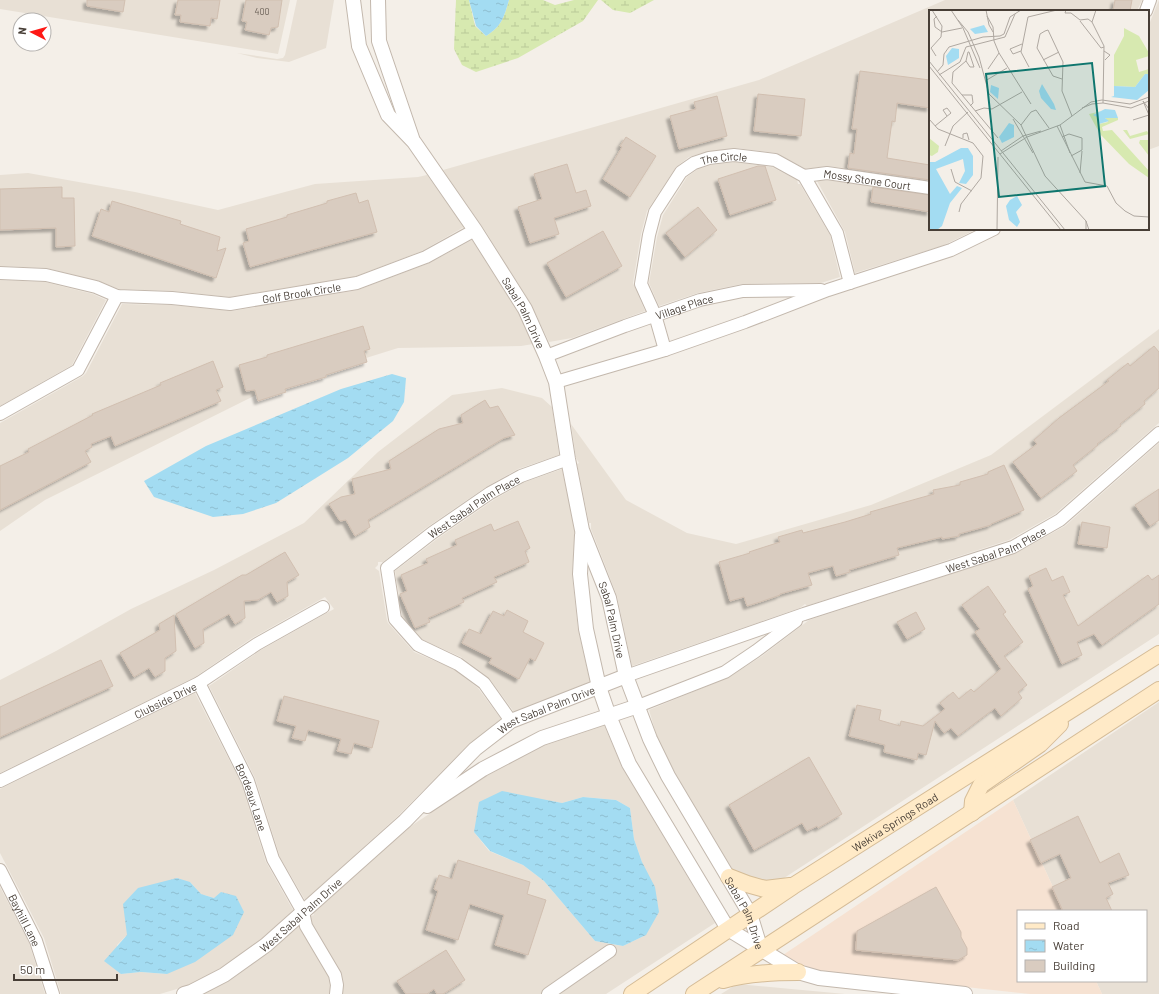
<svg xmlns="http://www.w3.org/2000/svg" width="1159" height="994" font-family="Barlow,sans-serif">
<style>
.residential{fill:#e8e0d5;fill-rule:evenodd}
.commercial{fill:#f6e2d2}
.wetland{fill:url(#wetland-marsh)}
.water{fill:url(#water-ripples)}
.building{fill:#d9ccc0;stroke:#d1bfb0;filter:url(#shadow)}
.lines{fill:none;stroke-linecap:round;stroke-linejoin:round}
.minor-casing{stroke:#c3b8ad;stroke-width:14}
.tertiary-casing{stroke:#c3b8ad;stroke-width:16}
.secondary-casing{stroke:#d5bc97;stroke-width:18}
.minor{stroke:#fff;stroke-width:12}
.tertiary{stroke:#fff;stroke-width:14}
.secondary{stroke:#ffeac7;stroke-width:16}
.labels{text-anchor:middle;dominant-baseline:central;stroke-width:3;stroke-linejoin:round;paint-order:stroke}
.number-label{font-size:9px;fill:#6c6258}
.street-label{font-size:11px;fill:#473e36;stroke:#fff}
.inset-road{fill:none;stroke:#afa8a1;stroke-width:1}
.view{fill:#0f766e;fill-opacity:0.15;stroke:#0f766e;stroke-width:2}
.inset-edge{fill:none;stroke:#473e36;stroke-width:2}
</style>
<defs>
<pattern id="wetland-marsh" width="20" height="14" patternUnits="userSpaceOnUse"><rect width="20" height="14" fill="#d7e9b0"/><path d="M1 5h8M5 5V1M11 12h8M15 12V8" fill="none" stroke="#bac998"/></pattern>
<pattern id="water-ripples" width="26" height="14" patternUnits="userSpaceOnUse"><rect width="26" height="14" fill="#a3dcf2"/><path d="M2 4q2-2 4 0t4 0M15 11q2-2 4 0t4 0" fill="none" stroke="#8ebed0"/></pattern>
<filter id="shadow"><feDropShadow dx="-3.5" dy="3.5" stdDeviation="1" flood-color="#0004"/></filter>
</defs>
<rect width="100%" height="100%" fill="#f4efe8"/>
<!-- residential -->
<path class="residential" d="M0,0H290L278,54L0,9Z
M297,0H334L326,48L289,62L257,58L237,53L277,59L283,58L285,55Z
M945,0H1142L1137,11H930V180L828,166L806,169L776,153L736,148L706,152L689,157L676,167L647,211L641,234L633,283L645,311L572,338L549,342L532,306L486,232L443,170L759,80Z
M1159,0V146L1148,150V27Z
M735,162L772,167L797,180L798,184H800L830,235L840,277L821,283L742,284L698,293L659,306L649,283L657,237L663,215L687,177L698,169L711,165Z
M28,173L135,192L218,210L315,184L418,177L427,175L464,227L422,251L354,277L230,297L173,291L119,289L98,281L46,268L0,266V175Z
M827,180L922,193L930,195V229H977L942,246L855,273L845,232L817,181Z
M472,240L518,312L533,344L521,346L398,348L270,388L45,500L0,531V423L83,376L86,373L122,304L172,305L232,311L358,290L429,263Z
M0,280L45,282L93,294L106,300L72,365L0,406Z
M1159,329V423L1055,514L1009,540L809,605L807,606L805,604L800,608L632,666L617,596L591,529V523H589L577,464L579,463L576,458L571,424L626,500L687,533L736,544L871,505L991,455Z
M502,388L542,398L552,407L559,455L518,469L486,487L426,528L383,562H378V565L375,568L379,571L387,620L388,623L414,652L454,669L478,688L501,719L469,744L399,815L305,900L280,857L255,778L209,686L261,650L334,609L325,597L252,638L195,677L0,773V680L56,651L131,609L214,570L304,523L378,452L452,395Z
M1159,443V634L781,880L766,882L734,872L675,773L657,737L649,710L729,677L762,656L809,620L1016,553L1065,526Z
M562,469L575,531L572,574L578,629L590,682L514,712L489,678L461,657L423,640L402,616L395,571L437,539L495,499L525,482Z
M195,693L241,783L266,862L293,910L261,940L220,969L187,986L160,994H61L44,938L0,853V789ZM190,882L201,894L214,898L167,974L141,972L121,974L117,945L127,935Z
M1159,702V994H1102L1096,981H1146V911H1064L1013,800Z
M604,725L622,767L715,923L606,994H203L230,980L271,951L308,917L314,915L313,913L411,826L488,775L545,744ZM583,797L616,800L630,808L634,839L642,862L646,935L623,946L595,941L544,881L523,865L489,851L474,832L532,798L562,803Z
M0,887L29,943L45,994H0Z
M737,984L845,994H721Z"/>
<!-- commercial -->
<path class="commercial" d="M1013,800L1064,911H1018V981H1096L1102,994H1030L820,971L806,967L805,965H800L783,955Z"/>
<!-- wetland -->
<path class="wetland" d="M456,0H469L475,26L486,36C502,26 504,17 509,0H543L555,5L574,0H598L583,21L518,58L476,72L462,65L454,49Z
M601,0H654L630,13L613,10Z"/>
<!-- water -->
<path class="water" d="M469,0H509C504,17 502,26 486,36L476,26Z
M392,374L406,378L404,402L393,421L348,458L276,503L243,514L213,517L154,497L144,481L206,446L341,389Z
M502,791L562,803L583,797L616,800L630,808L634,839L642,862L655,887L659,912L646,935L623,946L595,941L544,881L523,865L490,851L474,832L479,802Z
M177,878L190,882L201,894L214,898L221,892L236,896L244,912L233,935L195,962L167,974L141,972L121,974L104,961L127,935L123,904L138,888Z"/>
<!-- building -->
<path class="building" d="M87,0H125L123,12L87,6Z
M178,0H220L217,19L211,18L210,26L180,22L181,15H175Z
M246,0H282L278,27L271,28L269,35L245,30L247,22L242,21Z
M1115,0H1132L1130,11H1113Z
M860,71L930,80V108L897,103L895,122L892,121L887,158L930,165V180L848,168L850,153L854,154L857,129H852Z
M758,94L805,99L801,136L754,131Z
M717,96L727,136L679,149L670,116L696,109L694,102Z
M626,137L656,156L630,197L603,179L622,147L620,146Z
M567,164L576,193L586,190L591,206L554,218L559,234L530,243L518,207L542,199L534,174Z
M758,166H765L776,200L730,215L718,179Z
M62,187V198H74L75,246L56,247V228L0,230V189Z
M873,187L930,195V212L871,202Z
M356,193L359,203L368,200L377,232L250,267L243,243L249,241L246,229L287,217V215L327,203V201Z
M112,201L181,221L180,224L220,237L217,251L226,248L216,278L92,236L101,209L109,212Z
M698,207L717,230L685,257L666,233Z
M603,231L622,266L566,297L547,263Z
M363,326L370,349L364,351L367,362L326,375V377L285,389L286,392L258,401L255,390L246,391L239,365L267,357V355Z
M1154,346L1159,352V388L1144,401L1145,404L1120,424L1121,426L1097,444L1098,445L1073,465L1077,471L1041,498L1013,462L1037,444L1034,440L1059,418L1109,381L1107,380L1128,363L1130,366Z
M213,361L223,387L216,390L221,401L115,446L111,436L91,444L92,447L85,451L91,462L0,510V466L29,452L28,449L93,415L92,414L161,385L160,383Z
M485,400L490,408L498,406L515,435L504,438L368,520L370,527L355,536L346,520L340,521L329,504L341,497L355,494L352,479L391,469L389,461L439,429L463,423L461,415Z
M1004,465L1024,510L991,524V525L959,534V536L942,539V537L897,548L899,555L849,570L850,572L836,576L833,566L808,573L812,585L780,594V595L760,602L747,606L744,597L730,601L719,562L750,553L749,552L780,542L778,537L802,530L803,533L845,522L871,514L870,512L934,494L933,490L960,485V482L988,474V472Z
M1159,489V520L1150,526L1135,505Z
M518,521L530,548L525,551L529,562L494,577L497,582L462,598L464,602L428,618L430,622L415,628L400,594L407,591L401,575L428,563L426,559L457,545L455,540L491,524L494,531Z
M1082,522L1110,527L1107,548L1078,544Z
M285,552L299,575L287,582L288,596L277,602L271,592L258,600L244,601L245,618L235,624L229,614L203,629L204,643L195,648L176,614L242,575H246Z
M1046,568L1052,581L1063,576L1070,592L1063,595L1078,626L1148,575L1152,580L1159,575V604L1102,645L1094,634L1077,642L1082,655L1062,664L1028,589L1033,586L1029,576Z
M988,586L1006,612L1003,614L1023,642L1004,656L1027,685L1018,692L1022,698L1001,716L995,708L958,736L951,728L944,733L935,721L926,755L918,753L917,760L884,752L885,745L849,736L857,705L881,710L879,720L900,726L901,721L923,726L945,709L940,703L953,692L959,699L971,689L974,692L1001,669L975,632L980,629L962,605Z
M507,610L528,621L523,632L544,643L535,661L530,658L519,679L489,663L492,658L462,643L469,629L481,634L493,611L504,616Z
M916,612L925,629L907,639L897,622Z
M174,615L176,651L165,658V671L155,677L149,668L134,677L120,653L160,630L159,624Z
M101,660L113,686L0,737V707Z
M284,696L379,721L372,748L354,743L351,754L337,751L341,739L308,730L305,741L292,738L296,726L277,721Z
M809,757L842,814L818,828L817,826L807,831L802,823L754,850L729,805Z
M1078,816L1100,863L1119,853L1129,875L1108,883L1113,894L1106,898L1112,911H1063L1052,887L1071,878L1060,854L1041,863L1030,840Z
M458,860L530,882L527,894L546,900L528,955L495,945L504,915L470,904L458,940L426,930L438,891L434,889L439,875L452,879Z
M936,887L961,932V937L967,948V955L958,960L856,950L857,931Z
M446,950L465,980L443,994H437L434,989L427,994H406L397,981Z"/>
<g class="lines">
<defs>
<g id="minor">
<path d="M1146,11L1150,0"/>
<path id="s1" d="M804,176L827,173L930,188"/>
<path id="s2" d="M0,273L46,275L96,287L117,296L172,298L230,304L357,283L426,257L475,230"/>
<path id="s3" d="M665,350L655,315L641,284L649,235L655,212L681,172L694,163L709,158L734,155L775,160L804,176L837,233L850,283"/>
<path id="s4" d="M546,356L625,326L700,300L743,291L821,290"/>
<path d="M556,382L665,350L745,322L828,290L951,250L994,229"/>
<path d="M0,414L78,370L117,296"/>
<path id="s5" d="M626,676L804,614L1013,547L1060,520L1159,433"/>
<path id="s6" d="M199,683L248,781L273,859L303,912L306,926L335,975L337,985L336,994"/>
<path d="M638,706L725,672L756,651L796,621"/>
<path id="s7" d="M511,721L484,683L458,664L418,645L395,619L387,568L432,533L490,493L521,476L568,459"/>
<path id="s8" d="M0,781L199,683L257,644L323,607"/>
<path id="s9" d="M0,870L36,941L53,994"/>
<path d="M548,994L610,951"/>
</g>
<g id="tertiary">
<path id="s10" d="M353,0L359,46L388,115L414,142L475,230L525,309L546,356L556,382L568,459L582,530L609,598L626,676L650,739L668,776L750,914L761,950"/>
<path d="M378,0L379,41L412,138"/>
<path d="M582,535L580,574L586,629L599,687L609,716L629,764L728,929L798,972L819,978L965,994"/>
<path d="M427,806L483,769L542,738L638,706"/>
<path id="s11" d="M184,994L191,992L224,975L266,945L405,821L475,749L511,721L626,676"/>
</g>
<g id="secondary">
<path d="M972,813L973,801L981,785L1040,744L1060,724"/>
<path d="M729,877L747,884L765,889L790,886"/>
<path d="M723,980C748,973 772,972 798,972"/>
<path id="s12" d="M632,994L793,886L1159,654"/>
<path d="M694,994L1159,690"/>
</g>
</defs>
<!-- minor casing -->
<use href="#minor" class="minor-casing"/>
<!-- tertiary casing -->
<use href="#tertiary" class="tertiary-casing"/>
<!-- secondary casing -->
<use href="#secondary" class="secondary-casing"/>
<!-- minor -->
<use href="#minor" class="minor"/>
<!-- tertiary -->
<use href="#tertiary" class="tertiary"/>
<!-- secondary -->
<use href="#secondary" class="secondary"/>
</g>
<g class="labels">
<!-- number labels -->
<g class="number-label">
<text x="262" y="11">400</text>
</g>
<!-- street labels -->
<g class="street-label">
<text stroke="none"><textPath href="#s3" startOffset="238">The Circle</textPath></text>
<text stroke="none"><textPath href="#s1" startOffset="64">Mossy Stone Court</textPath></text>
<text stroke="none"><textPath href="#s2" startOffset="306">Golf Brook Circle</textPath></text>
<text stroke="none"><textPath href="#s4" startOffset="147">Village Place</textPath></text>
<text stroke="none"><textPath href="#s10" startOffset="362">Sabal Palm Drive</textPath></text>
<text stroke="none"><textPath href="#s7" startOffset="316">West Sabal Palm Place</textPath></text>
<text stroke="none"><textPath href="#s5" startOffset="391">West Sabal Palm Place</textPath></text>
<text stroke="none"><textPath href="#s10" startOffset="684">Sabal Palm Drive</textPath></text>
<text stroke="none"><textPath href="#s8" startOffset="184">Clubside Drive</textPath></text>
<text stroke="none"><textPath href="#s11" startOffset="465">West Sabal Palm Drive</textPath></text>
<text stroke="none"><textPath href="#s6" startOffset="126">Bordeaux Lane</textPath></text>
<text stroke="none"><textPath href="#s12" startOffset="314">Wekiva Springs Road</textPath></text>
<text stroke="none"><textPath href="#s10" startOffset="1008">Sabal Palm Drive</textPath></text>
<text stroke="none"><textPath href="#s11" startOffset="142">West Sabal Palm Drive</textPath></text>
<text stroke="none"><textPath href="#s9" startOffset="56">Bayhill Lane</textPath></text>
</g>
</g>
<!-- overview -->
<g transform="translate(929 10)">
<rect width="220" height="220" fill="#f4efe8"/>
<path d="M195,18L210,26L220,43V46L207,50L210,62L220,59V64H216L206,77L185,76V45L195,26ZM173,101L165,104L170,107V114L179,112L176,108H189V110L173,117L174,121L183,120L220,161V168L200,154L171,124L160,104ZM194,120H198L201,126L218,121L220,124L201,129ZM0,128L10,136L9,142L3,146L0,145ZM211,130H220V146L210,133Z" fill="#d7e9b0"/>
<path d="M55,15L59,22L46,24L41,19ZM23,38L30,39V48L19,55L17,46ZM216,64H220V80L208,90L182,87L185,86V76L206,77ZM113,74L125,94L127,100L122,99L112,88L110,81ZM62,75L70,78L69,89L61,82ZM176,99L186,100L189,108H176L180,111L170,114V108L164,105ZM80,113L85,115V127L73,133L70,127ZM32,138H39L44,146V165L37,174L30,173L36,161L34,149L7,159L21,184L28,176L33,178L21,193L13,216L8,220H0V152H6ZM88,186L93,195L87,202L91,212L88,217L80,210L77,196L81,190Z" fill="#a3dcf2"/>
<path class="inset-road" d="M3,0L13,16L12,27L2,38L7,46M22,0L34,18L51,58M57,0L60,15L64,22M137,0L136,3H142L151,10L159,9L163,12L175,36L174,93M8,6L5,9L6,17L13,22L33,18M58,6L64,17L65,31L70,43L102,94M29,10L39,22L50,47L60,84L92,115L116,166L157,211M151,11L172,38L175,37M163,12L167,0M92,41L84,44L81,39L93,34M175,41L181,45L176,50M39,42H40L45,57H41L37,51ZM114,50L130,42M0,51L136,220M37,51L24,62L23,73L69,128M0,56L132,220M100,57L92,42L99,7L128,0M59,59L70,43M8,62L14,55L15,44L20,37L54,27L71,26L75,24L81,7L92,0M10,65L31,52L37,37L76,27L86,4M133,69L124,66L108,38L111,24L116,21L119,20L134,52L133,81L143,106M56,71L78,58M33,85H43L44,93L41,96M153,98L163,94L174,93L202,98L220,91M220,99L214,91L220,105M46,101L55,98L63,99L93,82M0,109L9,119L44,133L54,146L52,168L32,194L30,202M84,109L104,143M204,110L220,105M92,115L102,102L107,100L120,118M131,115L141,143M6,116L22,103L18,98L14,100L18,106M128,116L156,172L178,176L187,193L196,201L205,206L220,207M133,127L140,124L153,128V140L142,146M34,128V124L38,123L40,130M16,136L24,116L39,102M72,141L94,126L112,121M71,144L98,127L131,115L162,92L173,90L201,94L220,87M22,159L26,172L43,181M151,163L153,141M68,220L69,147M157,220V211L160,220"/>
<path class="view" d="M163,53L176,176L70,187L57,64Z"/>
<rect width="220" height="220" class="inset-edge"/>
</g>
<!-- legend -->
<rect x="1017" y="910" width="130" height="72" fill="#ffffff" stroke="#b5b2af"/>
<rect x="1025" y="923" width="20" height="6" fill="#ffeac7" stroke="#b5b2af"/>
<text x="1053" y="930" font-size="12" fill="#473e36">Road</text>
<rect x="1025" y="940" width="20" height="12" fill="url(#water-ripples)" stroke="#b5b2af"/>
<text x="1053" y="950" font-size="12" fill="#473e36">Water</text>
<rect x="1025" y="960" width="20" height="12" fill="#d9ccc0" stroke="#b5b2af"/>
<text x="1053" y="970" font-size="12" fill="#473e36">Building</text>
<!-- north arrow -->
<g transform="translate(32 32) rotate(276)"><circle r="19" fill="#ffffff" stroke="#b5b2af"/>
<path d="M0-3L7 15L0 10L-7 15Z" fill="#fe1815"/>
<text y="-6" font-size="11" font-weight="bold" text-anchor="middle" fill="#473e36">N</text>
</g>
<!-- scale -->
<path d="M14 974v6h103v-6" fill="none" stroke="#473e36" stroke-width="2"/>
<text x="20" y="974" font-size="12" fill="#473e36" stroke="#ffffff" stroke-width="3" paint-order="stroke">50 m</text>
</svg>
